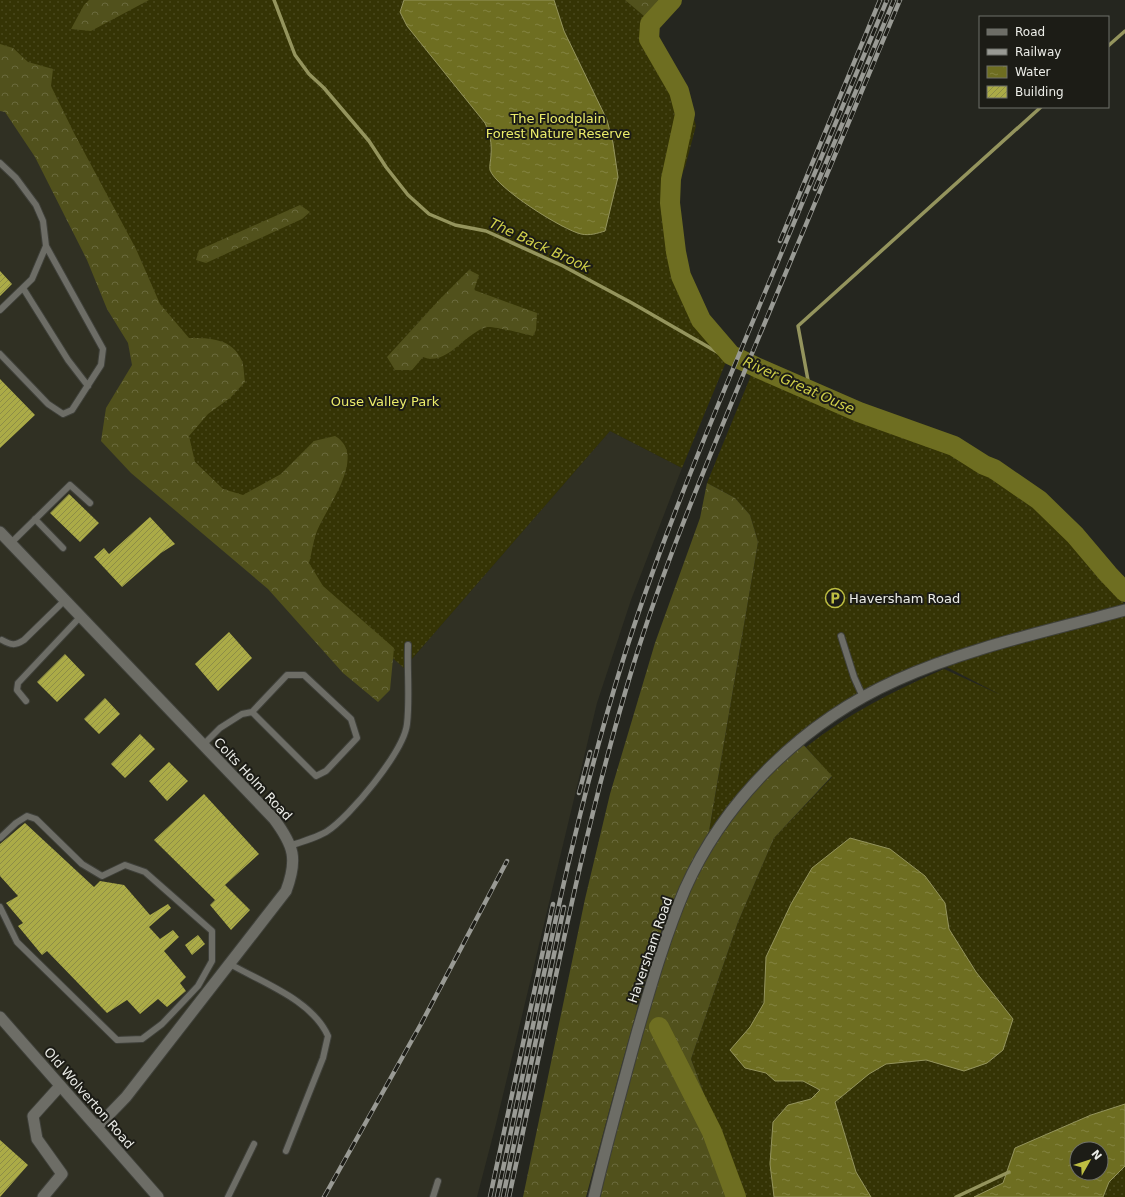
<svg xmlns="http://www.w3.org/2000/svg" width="1125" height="1197" font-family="'DejaVu Sans',sans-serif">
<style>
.built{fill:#303023}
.grass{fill:url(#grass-dots);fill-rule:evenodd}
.forest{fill:url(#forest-crowns)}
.water{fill:url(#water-ripples);stroke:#94945d;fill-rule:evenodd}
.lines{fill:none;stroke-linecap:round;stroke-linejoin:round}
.stream{stroke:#94945d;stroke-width:3.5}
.river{stroke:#6e6e21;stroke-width:20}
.building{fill:url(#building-hatch)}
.service-casing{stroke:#3f403a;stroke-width:8}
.minor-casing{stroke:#3f403a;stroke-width:13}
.tertiary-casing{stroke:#3f403a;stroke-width:13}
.service{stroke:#6d6d66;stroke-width:6}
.minor{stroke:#6d6d66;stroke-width:11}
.tertiary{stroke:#6d6d66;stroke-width:11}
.rail-casing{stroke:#999a94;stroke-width:4.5}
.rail{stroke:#1c1c16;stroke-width:3;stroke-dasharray:9;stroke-linecap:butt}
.labels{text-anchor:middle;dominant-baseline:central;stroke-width:4;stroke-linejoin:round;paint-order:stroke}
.park-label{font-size:13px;fill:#ebec6a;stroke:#1c1c16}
.poi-label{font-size:13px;fill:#ecede8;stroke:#1c1c16;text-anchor:start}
.street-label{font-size:13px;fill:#ecede8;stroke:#1c1c16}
.water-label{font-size:14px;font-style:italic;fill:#cfcf49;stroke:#1c1c16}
</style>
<defs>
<pattern id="grass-dots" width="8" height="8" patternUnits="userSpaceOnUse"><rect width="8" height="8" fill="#353405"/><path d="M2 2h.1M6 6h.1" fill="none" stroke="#49481d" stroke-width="1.8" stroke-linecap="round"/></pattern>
<pattern id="forest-crowns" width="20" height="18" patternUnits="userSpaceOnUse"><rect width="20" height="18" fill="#51511c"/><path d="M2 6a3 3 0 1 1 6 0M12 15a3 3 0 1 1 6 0" fill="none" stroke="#6a6a3d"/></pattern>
<pattern id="water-ripples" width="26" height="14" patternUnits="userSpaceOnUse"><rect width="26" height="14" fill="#6e6e21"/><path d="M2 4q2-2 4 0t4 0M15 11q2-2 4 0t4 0" fill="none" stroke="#838341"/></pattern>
<pattern id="building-hatch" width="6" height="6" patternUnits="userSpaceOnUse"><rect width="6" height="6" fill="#abab47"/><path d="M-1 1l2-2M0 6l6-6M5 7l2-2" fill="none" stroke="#8d8d47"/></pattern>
</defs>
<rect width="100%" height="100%" fill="#25261f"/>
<!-- built -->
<path class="built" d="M0,74L404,668L610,431L682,468L631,600L597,703L496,1124L477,1197H0Z"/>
<!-- grass -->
<path class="grass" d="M0,0H681L657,27L667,64L689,98L696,126L685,167L668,207L682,291L717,353L728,357L682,468L610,431L404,668L149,448L168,353L0,70Z
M754,368L950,449L984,465L1034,494L1057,515L1077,537L1118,588L1125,607V1197H742L691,1059L738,922L774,838L832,777L806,747C848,714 895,690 944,669L1001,695L939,663L820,724L706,849L758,542L750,515L735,498L707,483ZM1077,1149H1101V1173H1077Z"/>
<!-- forest -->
<path class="forest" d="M89,0H149L91,31L71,29L84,5Z
M625,0H681L657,27Z
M0,44L13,48L28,62L53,69L51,86L74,133L136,249L160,304L189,338C210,338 232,338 242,361C244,367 244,376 245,382L230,398L208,414L189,436L195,462L223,489L243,495L281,474L314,441L335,436C368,455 327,506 317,531C313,541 312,553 309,563L323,586L394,648L390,690L378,702L343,673L268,589L131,473L101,441L106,408L132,365L128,343L107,309L87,260L35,157L5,112L0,111Z
M300,205L310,212L302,219L206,263L196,260L199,250Z
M469,270L479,275L474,290L537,313L536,330L533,336C524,334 494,326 487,327C464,333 447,367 423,357L412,370H395L387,357L439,300Z
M707,483L735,498L750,515L758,542L707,843C668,895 651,960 634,1021C617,1080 602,1138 586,1197H523L585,899L610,794L655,643L700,518Z
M800,741L832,776L774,838L738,922L691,1059L742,1197H594L669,928L727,818Z"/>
<!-- water -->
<path class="water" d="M404,0H554L564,31L607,120L613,143L618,177L605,231C598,233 590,236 581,234C563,230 496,188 490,170C489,166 491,160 491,155C492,144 490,133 485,123L407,26L400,12Z
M850,838L890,849L925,876L945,903L949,929L976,972L1013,1019L1003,1050L987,1063L964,1071L926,1060L886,1064L869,1074L835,1102L856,1172L871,1197H774L770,1164L773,1122L788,1105L811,1099L820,1090L803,1081H775L766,1073L745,1068L730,1050L750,1027L764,1003L766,957L791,904L812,868Z
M1125,1104V1166L1109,1182L1103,1197H974L1003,1183L1015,1148L1091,1115ZM1077,1149H1101V1173H1077Z"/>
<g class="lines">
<!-- stream -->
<path class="stream" d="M274,0L295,55L309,74L324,88L369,141L386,167L408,195L429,214L455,225L486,231L563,266L632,303L724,356
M1108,46L1125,31
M810,391L798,326L1041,107
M956,1197L1009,1172"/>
<!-- river -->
<path class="river" d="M672,0L650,24L649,39L679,91L685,114L671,179L670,203L676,252L681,276L701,320L731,355L758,368L859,412L954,446L984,465L994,469L1039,500L1075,535L1108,574L1125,592
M659,1027L712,1132L736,1197"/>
</g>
<!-- building -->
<path class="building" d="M0,271L12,284L0,296Z
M0,379L35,415L0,448Z
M69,494L99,523L80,542L50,513Z
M150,517L175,544L161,553L122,587L94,557L104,548L109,554Z
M229,632L252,658L218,691L195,664Z
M65,654L85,675L57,702L37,682Z
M105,698L120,714L99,734L84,719Z
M140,734L155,749L125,778L111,764Z
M169,762L188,781L167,801L149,781Z
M204,794L259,854L225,885L250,910L231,930L210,905L215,900L154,840Z
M25,823L94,887L100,881L124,885L150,915L168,904L171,908L149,927L160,939L173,930L179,937L164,951L186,977L180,983L186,991L167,1007L158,999L140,1014L127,1000L107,1013L47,951L42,955L18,926L23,923L6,903L18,896L0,876V844Z
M198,935L205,944L192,955L185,945Z
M0,1140L28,1165L0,1197Z"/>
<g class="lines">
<defs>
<path id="service" d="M0,163L16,178L36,205L43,221L46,246L32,279L0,310
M23,288L68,360L88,386
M0,354L48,404L63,414L72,410L101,365L103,349L46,246
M35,519L63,548
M11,543L70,485L90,503
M841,636L854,677L863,697
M2,640C11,645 15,646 24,640L65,600
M26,701L17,690L18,683L81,616
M203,745L220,728L242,714L252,712L287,675H304L351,719L357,738L326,771L316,776L252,712
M0,838L16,823L27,816L36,819L82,864L102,876L125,865L145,872L212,931V961L198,986L162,1024L142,1039L117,1040L17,942L0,907
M289,846C302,842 315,838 326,832C350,817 404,751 407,724C410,698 407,671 408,645
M230,964C263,983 312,1000 328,1036L323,1058L286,1151
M228,1197L254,1144
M433,1197L438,1181"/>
<path id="minor" d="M0,532L274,819C294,846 298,859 286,891L126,1097L97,1127
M43,1197L62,1174L37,1139L33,1116L60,1086"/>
<path id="tertiary" d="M0,1017L158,1197
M594,1197C607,1142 622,1088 637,1033C651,985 665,936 685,889C726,797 805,721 897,680C970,647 1049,631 1125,610"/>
</defs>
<!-- service casing -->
<use href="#service" class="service-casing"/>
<!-- minor casing -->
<use href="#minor" class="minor-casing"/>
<!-- tertiary casing -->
<use href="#tertiary" class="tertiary-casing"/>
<!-- service -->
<use href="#service" class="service"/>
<!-- minor -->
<use href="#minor" class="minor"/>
<!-- tertiary -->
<use href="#tertiary" class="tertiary"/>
<defs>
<path id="rail" d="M815,189L894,0
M780,241L880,0
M579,793L590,752
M324,1197L421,1024L507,861
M490,1197L553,904
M497,1197C536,1017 568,836 623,660C654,561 693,465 733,369C784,246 836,123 887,0
M503,1197L564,907
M509,1197C548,1019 580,840 633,666C665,562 707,463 748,363C798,242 850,121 900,0"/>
</defs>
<!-- rail casing -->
<use href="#rail" class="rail-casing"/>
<!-- rail -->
<use href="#rail" class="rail"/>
</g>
<!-- icons -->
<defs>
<symbol id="parking-ring" viewBox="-11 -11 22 22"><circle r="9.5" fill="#1c1c16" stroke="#bebe42" stroke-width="1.5"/><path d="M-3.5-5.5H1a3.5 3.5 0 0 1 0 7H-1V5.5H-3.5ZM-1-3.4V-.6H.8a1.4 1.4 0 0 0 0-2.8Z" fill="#bebe42"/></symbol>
</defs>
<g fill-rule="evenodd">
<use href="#parking-ring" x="824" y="587" width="22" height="22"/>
</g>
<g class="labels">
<!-- park labels -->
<g class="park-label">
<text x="558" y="118">The Floodplain<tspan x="558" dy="15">Forest Nature Reserve</tspan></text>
<text x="385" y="401">Ouse Valley Park</text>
</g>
<!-- poi labels -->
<g class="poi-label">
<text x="849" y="598">Haversham Road</text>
</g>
<!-- street labels -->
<g class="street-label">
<text transform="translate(253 779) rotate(47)">Colts Holm Road</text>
<text transform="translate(650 950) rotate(-71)">Haversham Road</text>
<text transform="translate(89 1098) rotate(49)">Old Wolverton Road</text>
</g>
<!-- water labels -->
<g class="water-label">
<text transform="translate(540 245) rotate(25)">The Back Brook</text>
<text transform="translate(799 385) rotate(24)">River Great Ouse</text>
</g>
</g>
<!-- legend -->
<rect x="979" y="16" width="130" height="92" fill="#1c1c16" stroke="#6f706a"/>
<rect x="987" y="29" width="20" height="6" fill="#6d6d66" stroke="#6f706a"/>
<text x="1015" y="36" font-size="12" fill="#ecede8">Road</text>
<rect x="987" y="49" width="20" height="6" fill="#999a94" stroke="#6f706a"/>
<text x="1015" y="56" font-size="12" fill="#ecede8">Railway</text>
<rect x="987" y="66" width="20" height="12" fill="url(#water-ripples)" stroke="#6f706a"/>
<text x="1015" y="76" font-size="12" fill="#ecede8">Water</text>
<rect x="987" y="86" width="20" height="12" fill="url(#building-hatch)" stroke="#6f706a"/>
<text x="1015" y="96" font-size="12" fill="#ecede8">Building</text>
<!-- north arrow -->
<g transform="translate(1089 1161) rotate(51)"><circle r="19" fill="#1c1c16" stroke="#6f706a"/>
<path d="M0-3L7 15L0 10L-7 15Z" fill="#bebe42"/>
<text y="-6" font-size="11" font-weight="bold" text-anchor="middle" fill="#ecede8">N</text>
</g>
</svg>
